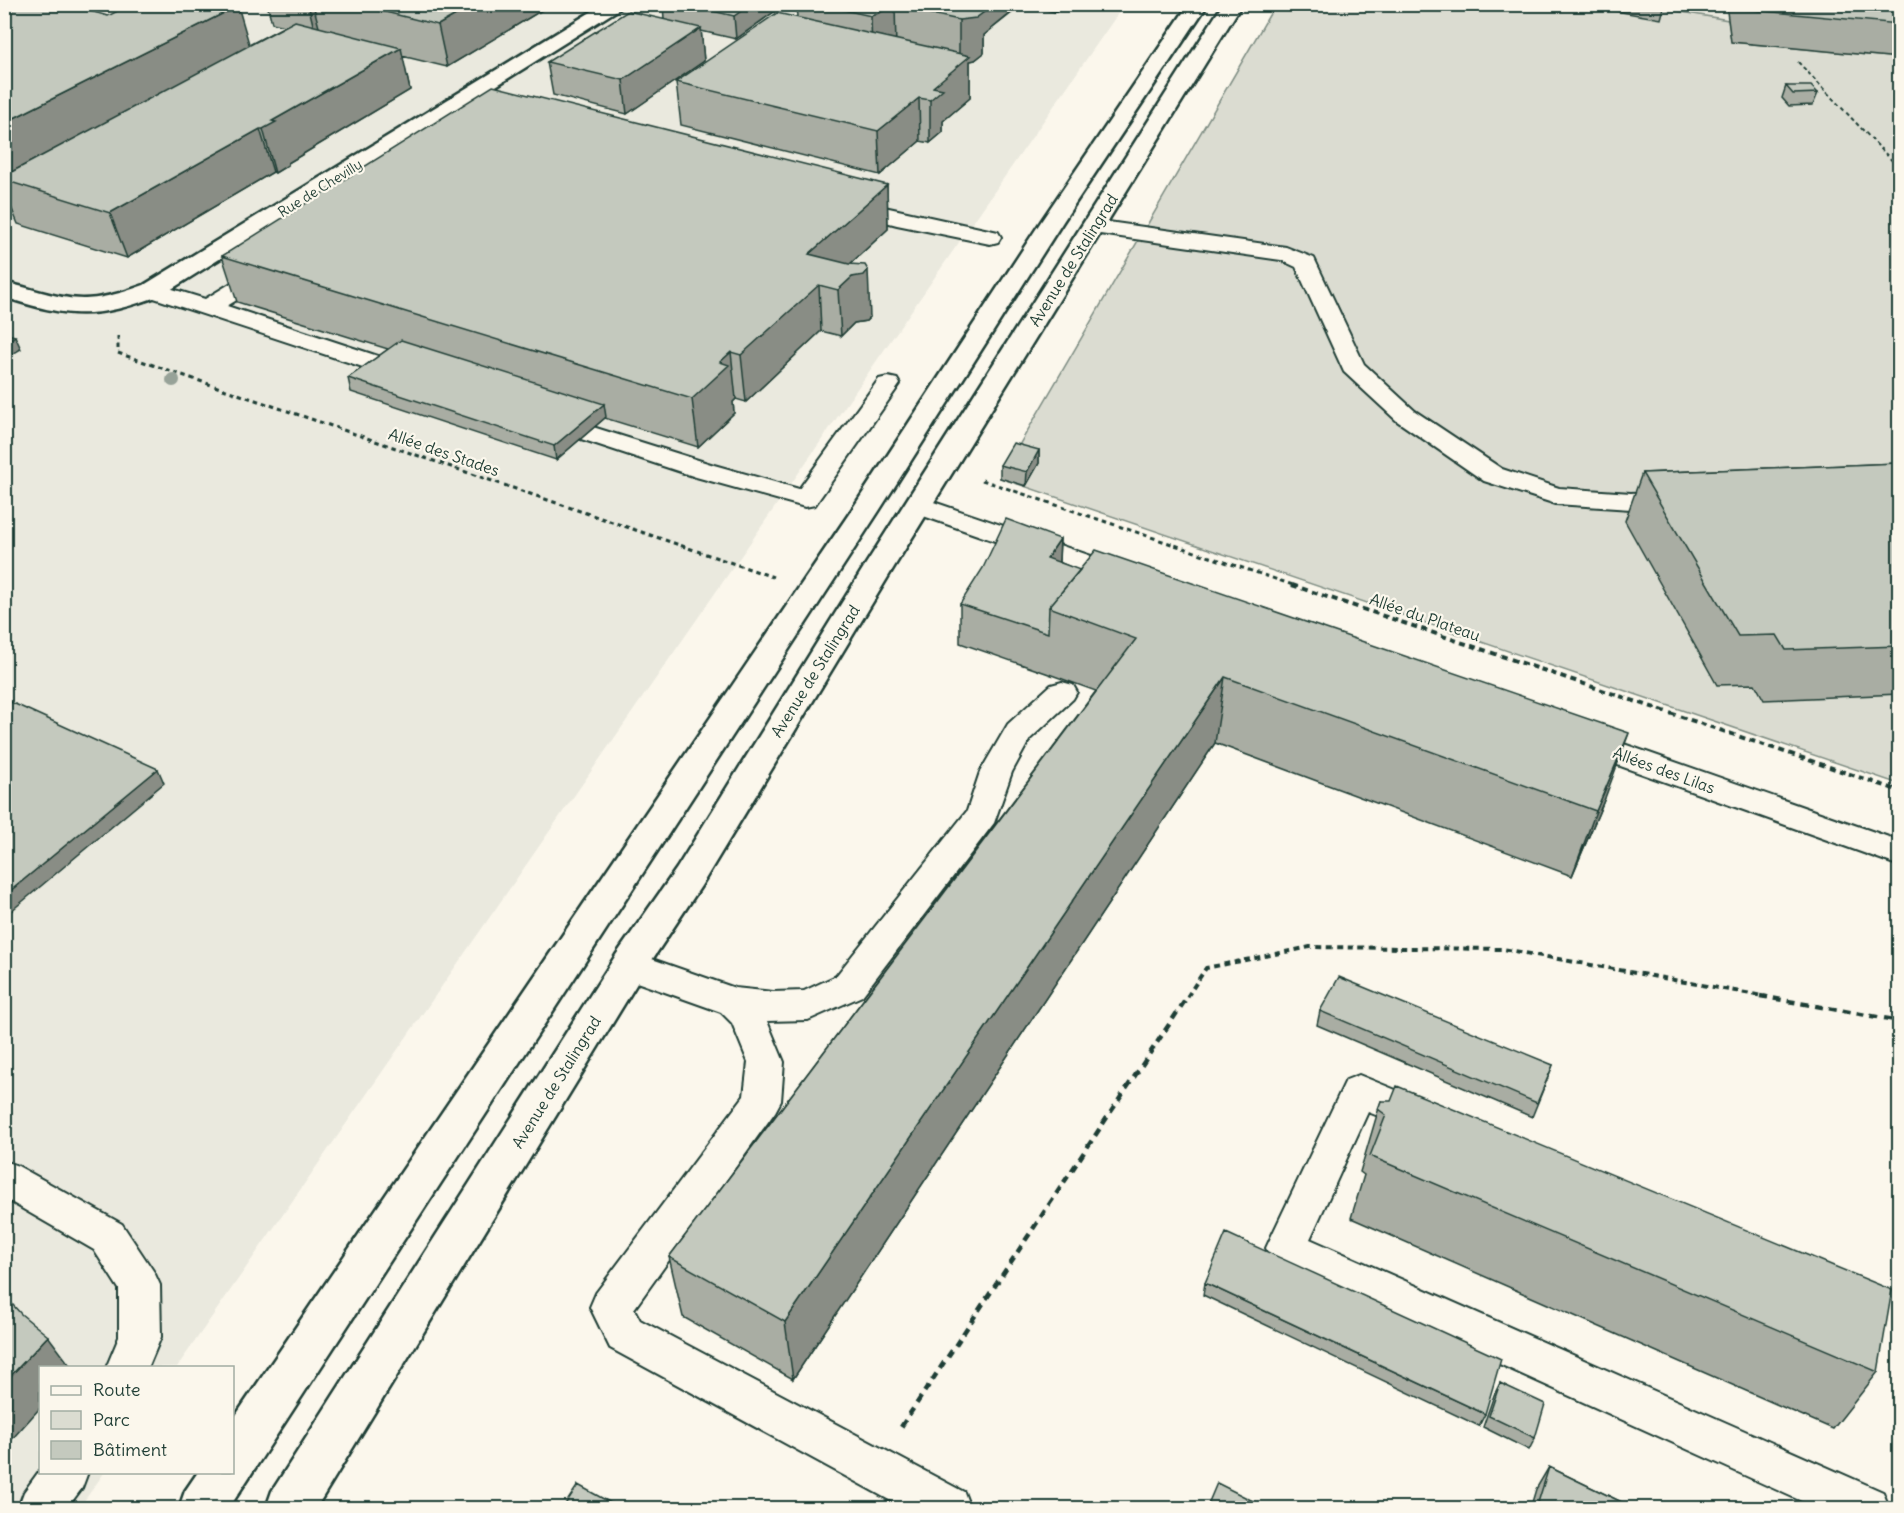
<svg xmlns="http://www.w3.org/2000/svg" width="1904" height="1513" font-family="Delius,sans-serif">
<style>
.built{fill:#eae9de}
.green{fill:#dbdcd1;stroke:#7d8c82;stroke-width:1.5}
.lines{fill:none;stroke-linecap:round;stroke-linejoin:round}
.service-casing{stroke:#1f3d34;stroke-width:4}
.minor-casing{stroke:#1f3d34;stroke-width:5}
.secondary-casing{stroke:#1f3d34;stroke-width:5}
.path-far3{stroke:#1f3d34;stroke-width:2;stroke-dasharray:4 3;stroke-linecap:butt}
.path-far2{stroke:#1f3d34;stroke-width:3;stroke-dasharray:4.5 4;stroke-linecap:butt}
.path-far1{stroke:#1f3d34;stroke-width:4;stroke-dasharray:6 4.5;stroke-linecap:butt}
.path{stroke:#1f3d34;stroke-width:4.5;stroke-dasharray:8 6;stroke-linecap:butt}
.service{fill:#fbf7ec;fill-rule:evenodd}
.minor{fill:#fbf7ec;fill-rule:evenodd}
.secondary{fill:#fbf7ec;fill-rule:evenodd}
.tree{fill:#97a298}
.wall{fill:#a9ada3;stroke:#1f3d34;stroke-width:1.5}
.shaded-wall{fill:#898d85;stroke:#1f3d34;stroke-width:1.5}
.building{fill:#c4c9be;stroke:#1f3d34;stroke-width:1.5}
.labels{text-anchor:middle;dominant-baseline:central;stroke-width:4.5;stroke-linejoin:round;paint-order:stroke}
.far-street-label{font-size:14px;fill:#1f3d34;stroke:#fbf7ec}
.street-label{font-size:16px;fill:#1f3d34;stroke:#fbf7ec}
</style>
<rect width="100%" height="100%" fill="#fbf7ec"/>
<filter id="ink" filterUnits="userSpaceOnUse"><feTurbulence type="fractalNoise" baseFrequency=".0167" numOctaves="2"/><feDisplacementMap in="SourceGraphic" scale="12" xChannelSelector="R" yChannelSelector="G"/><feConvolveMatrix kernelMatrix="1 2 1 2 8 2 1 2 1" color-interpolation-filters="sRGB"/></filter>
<g filter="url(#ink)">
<!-- built -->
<path class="built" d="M164,4L1124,5L177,1367L40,1368V1472L104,1473L79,1508H5L4,47Z
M1642,5H1726L1728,20Z"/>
<!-- green -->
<path class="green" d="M1275,5H1642L1728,20L1732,42L1899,58V784L1000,478Z"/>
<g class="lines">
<defs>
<path id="service" d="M848,199L998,232L1001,237L998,242L990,244L897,225L840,210L837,205L840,200Z
M1094,220L1286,247L1314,258L1364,364L1415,411L1502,469L1559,488L1631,493L1674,490L1684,492L1687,498L1684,504L1631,509L1556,504L1484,481L1397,421L1344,372L1296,267L1281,260L1086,232L1083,227L1086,222Z
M269,263L277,265L280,270L277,275L227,306L393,361L396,366L393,371L384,373L375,371L145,295L141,290L145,285L153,283L205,299L261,265Z
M888,377L897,379L900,384L815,505L805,507L696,477L578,438L574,433L578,428L587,425L596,428L714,465L799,489L879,379Z
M919,497L1135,571L1139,577L1135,583L1125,586L1115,583L909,511L905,505L909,499Z
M1062,682L1073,685L1077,692L1073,699L1030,739L1012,772L994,823L862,996L808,1020L767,1021L784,1062L781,1101L775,1112L634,1309L640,1320L964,1492L970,1508H904L610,1348L590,1307L596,1293L744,1096L748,1062L732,1023L721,1012L617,975L611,965L617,955L629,951L735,988L773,992L804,991L836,976L967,811L980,772L1008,724L1051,685Z
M1581,729L1900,841V866L1570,748L1565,740L1570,732Z
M1359,1075L1435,1106L1441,1117L1435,1128L1422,1133L1368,1112L1310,1239L1883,1492L1889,1508H1817L1272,1261L1266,1248L1272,1235L1346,1080Z
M4,1161L18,1166L122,1224L154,1272L160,1285L161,1337L148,1368H106L119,1337V1289L94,1250L4,1198Z
M40,1470V1472H88L82,1488L67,1508H18L24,1492Z"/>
<path id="minor" d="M58,4H89L87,8L4,32V20Z
M604,4H627L162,295C95,319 72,319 4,297V282C68,298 78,309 144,285Z"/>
<path id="secondary" d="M1189,4H1208L1064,220L879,511L229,1508H179L185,1491L198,1472H232V1421L851,511L1042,220Z
M1223,4H1242L894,567L701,886L642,975L316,1508H266L272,1491L616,955L677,868L864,567Z"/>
</defs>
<!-- service casing -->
<use href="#service" class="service-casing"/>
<!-- minor casing -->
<use href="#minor" class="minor-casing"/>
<!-- secondary casing -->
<use href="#secondary" class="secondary-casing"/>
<!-- path-far3 -->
<path class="path-far3" d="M1798,62L1900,169"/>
<!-- path-far2 -->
<path class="path-far2" d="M118,336V353L773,577
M982,480L1296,586"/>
<!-- path-far1 -->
<path class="path-far1" d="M1292,585L1900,791
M1187,997L1206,968L1310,947L1503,949L1768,997"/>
<!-- path -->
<path class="path" d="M1760,996L1900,1021
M901,1427L1188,996"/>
<!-- service -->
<use href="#service" class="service"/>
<!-- minor -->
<use href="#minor" class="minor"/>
<!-- secondary -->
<use href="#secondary" class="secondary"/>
</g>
<!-- trees -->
<circle class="tree" cx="173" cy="380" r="7"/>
<!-- wall -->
<path class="wall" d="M267,4H552L447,67L402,56L410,90L288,163V165L275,173L273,172L127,258L18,224L4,190V176L73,140L4,176V13L108,16L249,45L285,26L272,23Z
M663,4H785L736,39L701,31L704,61L627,114L553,95L547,62L664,19Z
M796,4H1064L1055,12L1022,5L984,35V53L975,60L970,61V98L943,121V132L930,143L920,141L880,175L681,125L676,82L797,17Z
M1599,4H1665L1661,19L1599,8Z
M1726,4H1899V58L1731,42Z
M1786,86L1818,93L1813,105L1789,106L1782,98Z
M887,185L888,229L850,264L870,317L866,321L854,323L841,336L821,331L746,402L736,399L733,402L734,413L698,447L605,418L556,460L351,392L348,378L388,349L237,302L222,256Z
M1039,450V463L1026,486L1000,478V465Z
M1899,463V694L1764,700L1755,684L1717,685L1625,521L1642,473Z
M1060,539L1059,562L1605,798L1572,876L1215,743L793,1379L683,1317L669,1257L1096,691L1046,673L960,643V604Z
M1320,1011L1553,1065L1532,1117L1317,1025Z
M1381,1101L1878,1372L1833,1429L1351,1218L1364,1175L1360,1172Z
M1205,1283L1485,1414L1479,1426L1203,1295Z
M1500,1383L1535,1438L1529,1450L1483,1427L1494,1395Z
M1549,1467L1636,1509H1530L1536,1489Z"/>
<!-- shaded-wall -->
<path class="shaded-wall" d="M308,4H313L321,35L316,37Z
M475,4H552L447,67L438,25Z
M751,4H785L736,39L734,16Z
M971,4H1022L984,35V53L975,60L970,61V98L943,121V132L930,143V100L933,87L959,62V20L967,8Z
M1056,4H1064L1055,12Z
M238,6L250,47L4,176V123Z
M895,6L896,47L872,57L871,16Z
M701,28L704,61L627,114L623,80Z
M401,48L410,90L288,163V165L275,173L263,129L272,121Z
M919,98L920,141L880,175L878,131Z
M260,129L273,172L127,258L110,213Z
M887,185L888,229L826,286L819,285L821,331L746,402L741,355L809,254Z
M868,270L870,317L866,321L854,323L841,336L838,290L852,277Z
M15,336L21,349L4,359V343Z
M731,352L736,399L733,402L734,413L698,447L692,399L720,362Z
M604,404L606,417L556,460L554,446Z
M1039,450V463L1026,486L1027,472Z
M1060,539L1058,578L1047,558Z
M1225,677L1215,743L793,1379L785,1322Z
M1629,733L1605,798L1572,876L1596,811Z
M158,769L164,783L4,917V896Z
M48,1336L72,1368H40V1408L4,1448V1383Z"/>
<!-- building -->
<path class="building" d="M23,4H65L108,16L131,4H231L238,6L4,123V13Z
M353,4H475L438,25Z
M682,4H751L734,16Z
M817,4H971L967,8L984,12L976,18L959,20L895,6L871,16Z
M1647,4H1665L1664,7Z
M1741,4H1899V24L1742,9Z
M628,11L701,28L623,80L547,62Z
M777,13L970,56L933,87L943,89L930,100L919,98L878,131L676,82Z
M295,21L401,48L272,121L276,122L263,129H260L110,213L4,180V176Z
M493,86L887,185L809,254L849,264L865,265L868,270L864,275L852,277L838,290L819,285L741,355L731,352L720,362L729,365L692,399L222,256Z
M1786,86H1811L1818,93L1793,94Z
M4,333L15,336L4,343Z
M401,340L604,404L554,446L348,378Z
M1013,443L1039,450L1027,472L1000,465Z
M1899,463V646L1786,650L1777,635L1738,636L1642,473Z
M1006,519L1060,539L1047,558L1080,570L1049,607L1048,633L960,604L983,568Z
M1096,550L1629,733L1596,811L1225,677L785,1322L669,1257L1136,639L1049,607Z
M4,699L158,769L4,896Z
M1339,977L1553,1065L1537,1103L1320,1011Z
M1397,1086L1892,1290L1878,1372L1370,1156L1386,1115L1378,1109L1381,1101H1391Z
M1226,1233L1501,1359L1485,1414L1205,1283Z
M4,1295L21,1314L48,1336L4,1383Z
M1500,1383L1545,1404L1535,1438L1489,1416Z
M1549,1467L1636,1509H1536Z
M1217,1483L1269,1509H1206Z
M578,1485L622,1509H562Z"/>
</g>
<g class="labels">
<!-- far-street labels -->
<g class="far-street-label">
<text transform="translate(320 188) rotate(-32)">Rue de Chevilly</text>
</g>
<!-- street labels -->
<g class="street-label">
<text transform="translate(1073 260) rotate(-58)">Avenue de Stalingrad</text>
<text transform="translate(444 452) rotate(19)">Allée des Stades</text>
<text transform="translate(1425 617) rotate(19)">Allée du Plateau</text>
<text transform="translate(815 671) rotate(-58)">Avenue de Stalingrad</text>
<text transform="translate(1664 770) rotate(20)">Allées des Lilas</text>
<text transform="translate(556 1082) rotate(-58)">Avenue de Stalingrad</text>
</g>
</g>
<!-- margin -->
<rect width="1904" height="1513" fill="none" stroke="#fbf7ec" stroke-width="24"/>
<rect x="12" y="12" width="1880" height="1489" fill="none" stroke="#1f3d34" stroke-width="2" filter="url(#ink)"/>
<!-- legend -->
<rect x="39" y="1366" width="195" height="108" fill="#fbf7ec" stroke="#a3ada2" stroke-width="1.5"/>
<rect x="51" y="1386" width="30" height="9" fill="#fbf7ec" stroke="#a3ada2" stroke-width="1.5"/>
<text x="93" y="1396" font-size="18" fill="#1f3d34">Route</text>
<rect x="51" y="1411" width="30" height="18" fill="#dbdcd1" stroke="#a3ada2" stroke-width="1.5"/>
<text x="93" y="1426" font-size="18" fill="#1f3d34">Parc</text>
<rect x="51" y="1441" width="30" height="18" fill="#c4c9be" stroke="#a3ada2" stroke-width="1.5"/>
<text x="93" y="1456" font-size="18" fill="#1f3d34">Bâtiment</text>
</svg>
